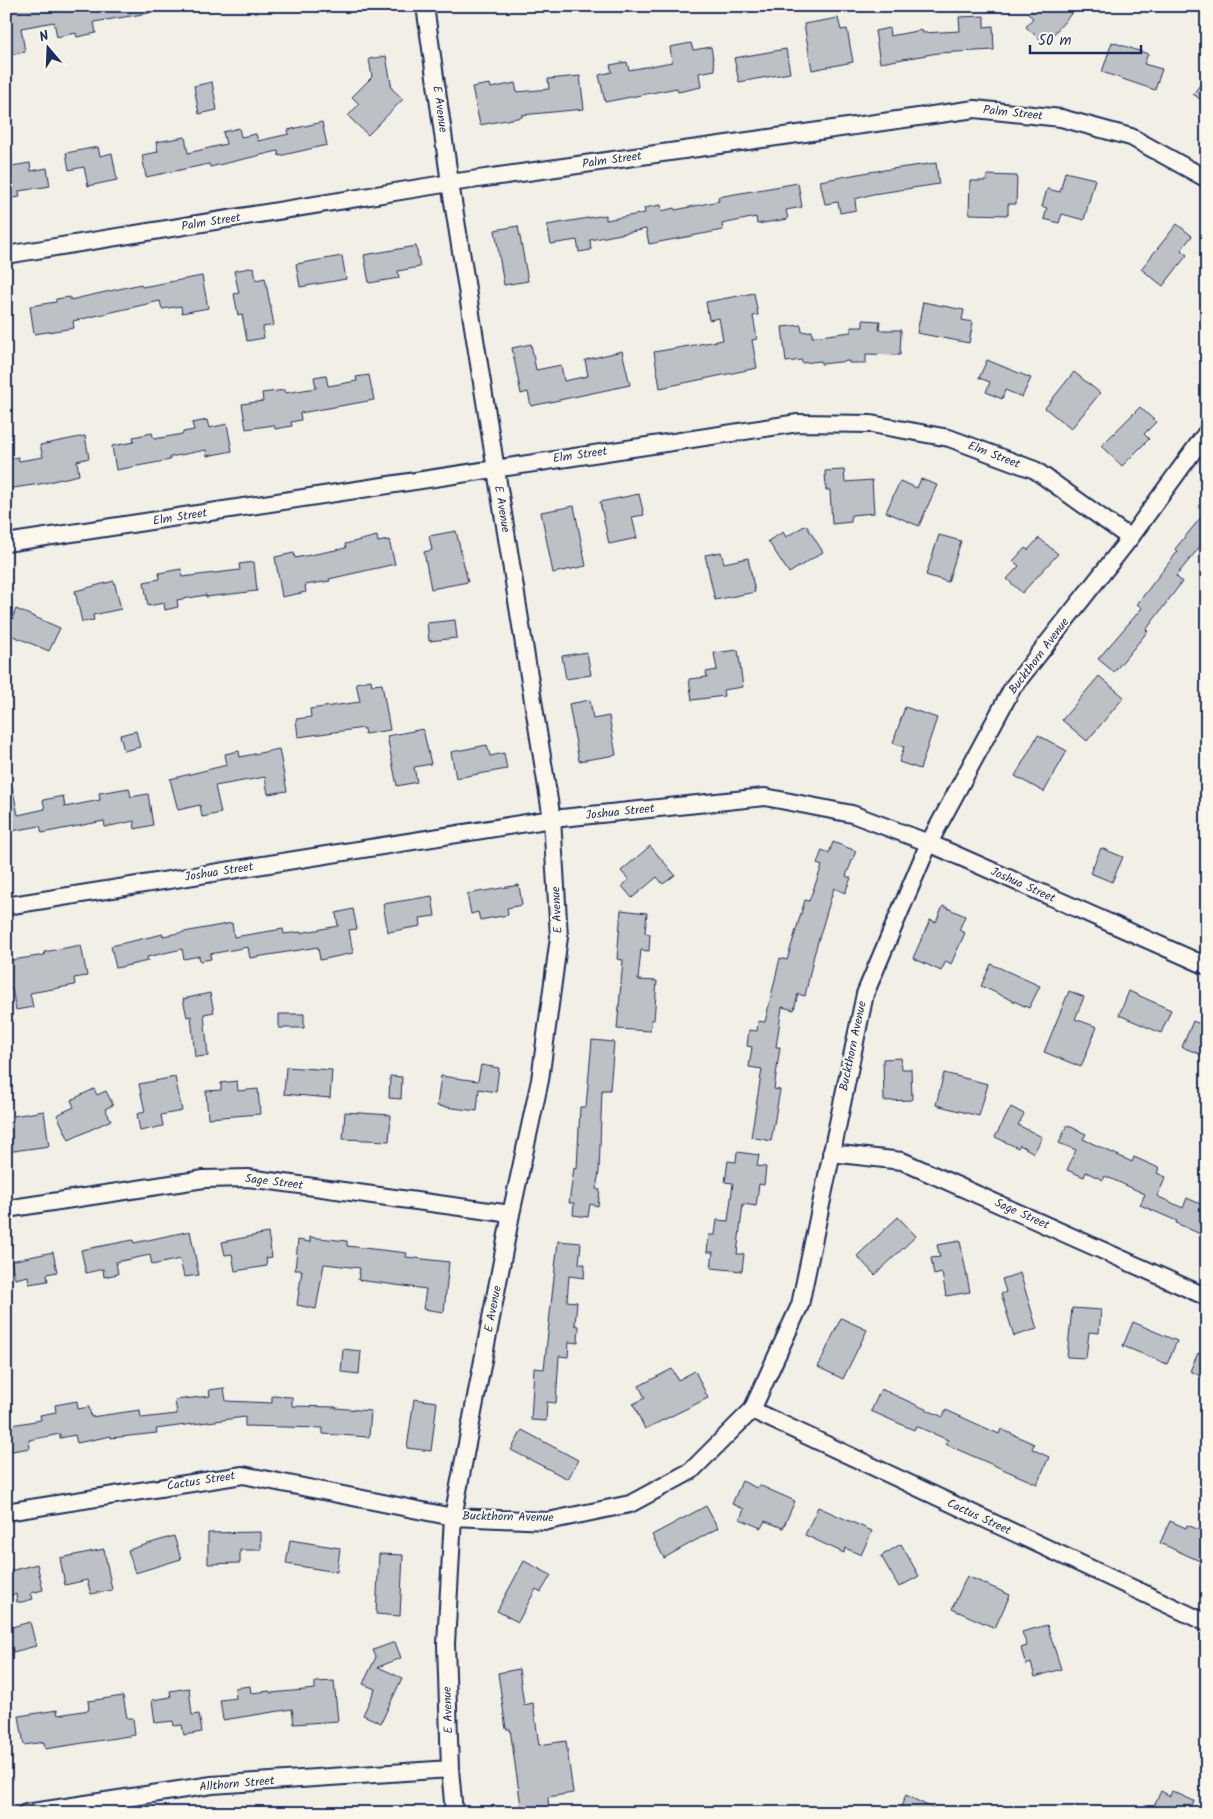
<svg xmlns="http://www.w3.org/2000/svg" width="1213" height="1819" font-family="Kalam,sans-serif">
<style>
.building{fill:#bdc0c4;stroke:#1b2f5e}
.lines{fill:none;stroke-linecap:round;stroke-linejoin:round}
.minor-casing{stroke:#1b2f5e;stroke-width:20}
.minor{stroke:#fbf7ec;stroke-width:16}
.labels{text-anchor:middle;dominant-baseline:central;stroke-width:4.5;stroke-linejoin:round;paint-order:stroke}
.street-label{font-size:12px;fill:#1b2f5e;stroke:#fbf7ec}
</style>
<rect width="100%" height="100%" fill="#f2efe6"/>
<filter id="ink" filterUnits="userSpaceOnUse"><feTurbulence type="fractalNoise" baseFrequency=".02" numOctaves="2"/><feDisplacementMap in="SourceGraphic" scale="10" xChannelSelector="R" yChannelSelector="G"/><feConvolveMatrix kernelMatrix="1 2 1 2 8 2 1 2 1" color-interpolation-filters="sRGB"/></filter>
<g filter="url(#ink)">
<!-- building -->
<path class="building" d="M18,6H68L69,10L88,6H148L149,13L94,22L96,33L77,37L76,33L57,37L54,22L21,28L25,52L6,55V8Z
M1035,6H1078L1045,44L1026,27L1033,18L1028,14Z
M984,16V27L993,26L994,50L938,53L880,63L875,31L889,28L890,36L922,30L923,33L960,31L959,17Z
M838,18L841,30L847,29L853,62L812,70L804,24Z
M1112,42L1148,54L1144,64L1162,69L1155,90L1102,72Z
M691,43L693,50L711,47L715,70L699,73L701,87L678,92L677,88L605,102L599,75L612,72L610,65L627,62L629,70L672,62L670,47Z
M786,49L790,73L739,82L734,58Z
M386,56L392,89L403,99L368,135L348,116L359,104L352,97L372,77L369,59Z
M580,76L584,109L522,115V117L480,125L472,87L490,84L491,88L515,83L517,92L549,89L548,79Z
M1207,76V104L1193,94Z
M212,82L217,110L199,114L194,86Z
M322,122L327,145L279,156L278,151L210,167L209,164L146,177L142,155L158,152L156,142L185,137L188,153L226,144L223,132L239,128L241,137L256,134L258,141L289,134L288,130Z
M98,147L100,156L112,153L117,180L88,186L84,167L69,170L66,153Z
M30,163L31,171L47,168L50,186L19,191L20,197L7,199L6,167Z
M936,163L939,184L873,194L855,199L856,210L840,213L838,202L825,204L820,181L869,172Z
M1065,172L1095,179L1084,220L1062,214L1059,223L1044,219L1047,208L1042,207L1047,189L1060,192Z
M987,175L1017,176L1016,204H1008V215L969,214L970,181H987Z
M798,183L802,207L786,210L788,219L757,224L756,217L722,224L723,230L649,244L646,229L590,240L591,250L579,252L577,240L551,244L547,225L606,215V220L645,213L644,208L661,205L662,211L674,208L675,210L719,201L718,197Z
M1177,224L1192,236L1181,250L1187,255L1163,286L1141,269Z
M518,226L528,281L504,285L495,230Z
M416,246L420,267L398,271L399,278L369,283L364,255Z
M342,256L346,279L300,287L296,264Z
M254,267L256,280L265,278L274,325L263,327L264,338L247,341L242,314L238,315L234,294L239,293L234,271Z
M202,276L208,308L182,313L181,306L162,309L160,301L73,321L74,328L34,334L30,306L56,302V299L70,297V300L141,284L142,287Z
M754,293L758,315L753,316L757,339L752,340L757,368L660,388L654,352L723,340L719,318L709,320L706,302Z
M923,302L964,310L962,320L973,322L969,343L917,333Z
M863,320L880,321L879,330H901L900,355L866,354V363H849V361L821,364V361L802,363V360L786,362L782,327L801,325L802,332L812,331V337L851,332V327H863Z
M531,344L536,370L561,365L564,381L588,376L585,360L622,351L630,385L531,406L528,392L521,394L512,348Z
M987,360L1031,378L1022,397L1005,390L1002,399L986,392L990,382L979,378Z
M1074,372L1100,393L1071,429L1045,408Z
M326,375L328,386L357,381L356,377L369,375L374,400L300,413L301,420L291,422L292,426L275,429L274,425L246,429L242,404L263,401L262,393L285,390V393L316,388L314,377Z
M1140,407L1156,422L1144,434L1149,439L1122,466L1101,446Z
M207,420L209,428L227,424L232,451L207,456L206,450L170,457V460L116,470L112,446L134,442L133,437L152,433L154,439L183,434V432L194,430L192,423Z
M85,436L89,458L77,461L79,475L40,484L6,489V459L18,457L19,461L43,457L40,445Z
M844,470L845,482L872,480L874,513L851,515V522L832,524L830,490H826L825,471Z
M921,479L937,485L919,526L886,512L900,481L917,488Z
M639,494L644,515L632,517L637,538L609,544L600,502Z
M574,506L586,566L553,573L541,512Z
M1207,510V538L1176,576L1182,582L1146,630L1148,631L1114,672L1098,659L1142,608L1137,604L1178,551L1175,549Z
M806,525L823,552L789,573L768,541L783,532L786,537Z
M456,531L468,582L431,589L424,552L432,550L429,536Z
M939,535L961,541L948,582L926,575Z
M377,536L378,542L389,540L395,564L329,579L330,581L305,585L306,592L282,597L275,557L294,553L295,558L346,548L345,544Z
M1039,538L1058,554L1022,593L1007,579L1019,566L1013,561L1025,548L1028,550Z
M721,552L724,563L748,558L755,592L715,600L705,555Z
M254,562L257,591L206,597V595L177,600L178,607L165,610L164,603L148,606L144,582L160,579L159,573L181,569L182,577L240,570L239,564Z
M114,581L121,609L93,615L94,620L82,622L75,591Z
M16,609L60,628L49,651L6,633Z
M455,620L457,638L429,641L427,623Z
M738,650L743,687L723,690L724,696L692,700L689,679L707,677L706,672L717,670L714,653Z
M587,652L591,675L566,679L562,656Z
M1099,676L1124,697L1087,741L1062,720Z
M371,680L372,685L382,684L390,730L365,734L364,728L298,737L296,719L311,717L310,709L360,702L356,683Z
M590,700L593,719L609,716L616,755L579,761L569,704Z
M905,707L937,718L920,769L899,762L904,747L893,743Z
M423,729L431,764L414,767L417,782L397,786L387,736Z
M136,731L140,747L124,751L120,735Z
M1038,735L1067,751L1044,792L1015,776Z
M487,745L490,756L504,753L507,769L456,778L451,752Z
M279,749L287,791L268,794L265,777L215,786L221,813L202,817L200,805L178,810L170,779L227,765L225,754L239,751L240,757Z
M6,786H12L18,815L45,809L43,800L63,796L65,807L100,800L99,793L129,788L131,797L148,794L153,825L135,829L134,821L105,827L104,821L42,833L40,826L6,832Z
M833,842L856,851L846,876L851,878L845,893L834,888L814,955L805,996L798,994L794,1010L782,1007L776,1047H780L774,1089L780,1090L771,1141L751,1137L762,1069L749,1067L752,1047L747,1046L749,1030L757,1031L758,1021L765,1022L780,958L787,960L805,900L809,901L822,866L817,864L822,850L829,853Z
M650,846L675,875L663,884L657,877L632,898L622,886L629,880L621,871Z
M1101,848L1123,857L1112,882L1090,873Z
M519,885L522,905L507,908L508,915L480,920L478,912L471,914L467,894Z
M432,896L435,916L420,918L421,926L388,932L383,904Z
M943,906L965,916L959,930L965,933L951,964L946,961L941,971L913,958L930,920L936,922Z
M353,909L357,929L349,930L353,953L320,960L318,947L250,958L248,947L210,954L211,959L200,961L199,956L184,959L182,949L147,957L148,961L116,968L111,946L163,934V936L232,923L234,937L283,929L284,934L300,932V933L338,926L336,913Z
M621,910L647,913L645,933L650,934L649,951L641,950L638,980L657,981L654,1020H651L650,1031L617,1029L623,960L617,959Z
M81,945L87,976L74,978L75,985L30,993L33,1007L16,1010L12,989L6,990V961L45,955L44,952Z
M991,964L1040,986L1029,1008L981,986Z
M1069,991L1084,997L1075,1019L1097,1027L1081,1067L1044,1052Z
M1129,991L1171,1010L1161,1033L1119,1015Z
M210,993L214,1012L204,1014L208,1056L195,1057L191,1016L187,1017L183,999Z
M279,1014H304V1028H279Z
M1193,1021L1207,1027V1057L1182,1047Z
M592,1040L614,1042L610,1090H602L599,1172L596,1189L600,1190L598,1206L590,1204L588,1217L573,1215L574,1203H569L574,1168L577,1169L580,1107H586Z
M901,1058L902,1069H911L912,1100L884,1101L883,1059Z
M481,1065L499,1068L496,1092L479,1089L477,1111L437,1106L441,1076L478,1081Z
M286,1067L332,1070L330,1098L284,1094Z
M944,1073L988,1084L979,1116L936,1105Z
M390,1076L402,1077L401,1099L389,1098Z
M175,1077L182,1111L161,1115L163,1126L140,1131L137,1114L145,1112L139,1084Z
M237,1081L238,1091L258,1089L260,1114L208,1118L206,1091L221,1090V1083Z
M94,1089L97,1095L106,1091L113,1105L105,1109L111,1120L69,1140L57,1115L74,1107L71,1100Z
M1011,1107L1024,1114L1018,1125L1042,1137L1034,1153L1020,1145L1018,1148L995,1137Z
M44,1111L49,1146L6,1152V1123L13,1122V1116Z
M345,1112L391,1115L389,1141L343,1139Z
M1067,1125L1086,1134L1083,1139L1132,1162L1134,1157L1159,1168L1157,1173L1166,1177L1157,1196L1183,1208L1187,1198L1207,1207V1237L1176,1223L1177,1221L1140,1205L1145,1194L1105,1176L1103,1180L1086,1172L1084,1177L1067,1170L1076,1150L1059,1143Z
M737,1152L759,1155L757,1166L766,1167L764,1185L759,1184L756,1206L743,1204L737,1254H744L742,1271L711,1268L713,1252H707L709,1235H715L717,1220L728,1221L733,1183L725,1182L728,1161L736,1162Z
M898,1217L916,1236L875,1275L857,1256Z
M190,1231L199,1275L184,1277L180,1259L152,1265L150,1255L116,1262L118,1274L104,1277L103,1269L86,1273L81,1250L133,1240L134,1243Z
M268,1233L272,1257L266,1258L267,1266L235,1271L232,1254L225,1255L222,1242Z
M310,1237L347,1241V1246L407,1253L406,1257L449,1262L444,1312L423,1309L426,1289L358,1280L360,1268L324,1264L316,1309L297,1305L302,1270H295L298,1240L310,1242Z
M558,1241L581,1243L579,1264H585L584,1278L569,1276L567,1301L577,1302L575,1325L579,1326L578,1343L569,1342L568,1357L559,1356L556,1403L547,1402L546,1421L531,1420L534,1368L544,1369Z
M960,1241L970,1292L946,1296L942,1273L934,1275L931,1258L940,1257L937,1245Z
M53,1252L57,1272L47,1274L48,1281L29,1284L28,1276L15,1279L11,1261Z
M1020,1273L1037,1329L1014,1336L1001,1294L1006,1292L1002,1279Z
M1072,1308L1101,1310L1099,1333L1089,1332L1086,1358L1067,1357Z
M841,1318L867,1330L843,1379L818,1367Z
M1133,1322L1177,1341L1167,1364L1123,1346Z
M343,1349L361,1351L359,1374L341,1372Z
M1198,1353L1207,1357V1379L1190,1371Z
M672,1369L678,1380L695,1371L708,1398L645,1429L633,1404L645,1398L639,1386Z
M224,1388L226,1401L272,1403V1396L292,1397V1406L336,1407V1408L371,1411L369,1437L323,1434V1428L245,1426V1417L156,1429L157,1433L111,1438V1436L77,1443L75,1435L60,1438V1434L29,1440L30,1448L6,1452V1426L41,1420L40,1415L56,1412L55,1405L77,1401L78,1409L89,1407L91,1417L140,1410L141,1418L177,1414L175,1400L210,1396L209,1390Z
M881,1389L943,1417L946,1410L999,1434L1001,1429L1034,1444L1032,1449L1049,1457L1037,1484L945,1444L948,1440L916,1426L914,1430L871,1411Z
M414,1399L437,1402L431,1451L407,1448Z
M522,1430L578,1460L568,1479L511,1450Z
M742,1481L757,1488L759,1485L795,1501L783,1528L765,1521L761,1528L740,1519L744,1509L732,1504Z
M706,1506L718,1528L664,1558L652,1535Z
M818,1507L872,1531L861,1555L845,1548L844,1553L805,1535Z
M1170,1521L1186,1528L1187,1525L1207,1533V1552L1202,1562L1160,1543Z
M261,1532V1550H240V1563L208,1564V1533Z
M174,1536L181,1559L135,1573L128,1550Z
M290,1540L340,1548L337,1572L286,1564Z
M901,1544L919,1576L899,1587L881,1556Z
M104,1549L112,1590L91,1594L87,1580L65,1585L60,1558Z
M379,1554L403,1555L400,1616L376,1614Z
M524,1561L551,1575L541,1592L536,1589L518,1622L497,1611Z
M37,1564L43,1590L31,1593L33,1599L22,1602H17L16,1594L6,1597V1572Z
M967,1576L1010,1595L995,1628L952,1609Z
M30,1622L36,1646L13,1652L8,1628Z
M1047,1625L1061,1669L1035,1677L1031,1663L1026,1665L1021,1648L1027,1646L1022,1632Z
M395,1642L401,1658L378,1667L402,1678L381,1723L363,1715L375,1689L363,1684L376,1657L373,1650Z
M519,1669L524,1705L533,1703L539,1745L566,1741L573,1793L548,1797L549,1813H522L510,1729H506L498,1673Z
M334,1681L338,1721L294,1724L292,1709L223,1720L220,1700L236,1698L235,1688L250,1686L251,1693L270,1691V1693L315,1689V1682Z
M189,1688L192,1715L199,1714L202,1732L184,1735L182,1725L174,1726L173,1721L155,1723L152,1700L171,1697L170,1691Z
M123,1696L127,1718H133L135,1735L45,1749L44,1742L24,1745L19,1716L57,1710L58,1715L89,1710L88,1701Z
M1161,1791L1170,1796L1172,1791L1194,1801L1189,1813H1151Z
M906,1795L942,1813H898Z"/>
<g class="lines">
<defs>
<path id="minor" d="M425,6L450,183L552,819L559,937L540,1080L511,1214L453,1517L446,1644L450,1769L454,1813
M6,255L450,183L975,109L1061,118L1131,137L1207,179
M6,543L798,423L871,424L949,438L1035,470L1130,538
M6,906L552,819L765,797L852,814L929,843L1207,966
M831,1153L902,1161L1207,1297
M6,1209L204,1179L248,1178L511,1214
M752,1410L1207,1623
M6,1512L243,1475L453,1517L548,1521L630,1504L691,1471L752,1410L800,1305L865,994L929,843L1013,687L1130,538L1207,432
M26,1813L212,1785L450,1769"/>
</defs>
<!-- minor casing -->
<use href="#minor" class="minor-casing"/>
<!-- minor -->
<use href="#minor" class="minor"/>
</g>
</g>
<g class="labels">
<!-- street labels -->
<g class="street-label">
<text transform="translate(440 109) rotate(82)">E Avenue</text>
<text transform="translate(1013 113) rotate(6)">Palm Street</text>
<text transform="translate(612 160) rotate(-8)">Palm Street</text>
<text transform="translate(211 222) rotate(-9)">Palm Street</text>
<text transform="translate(580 455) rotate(-8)">Elm Street</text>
<text transform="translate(994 455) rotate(21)">Elm Street</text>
<text transform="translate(502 509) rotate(81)">E Avenue</text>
<text transform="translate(180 517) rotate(-9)">Elm Street</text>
<text transform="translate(1039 656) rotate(-53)">Buckthorn Avenue</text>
<text transform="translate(620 812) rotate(-6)">Joshua Street</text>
<text transform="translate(219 872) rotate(-9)">Joshua Street</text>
<text transform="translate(1023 885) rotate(24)">Joshua Street</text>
<text transform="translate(557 910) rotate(-93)">E Avenue</text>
<text transform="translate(853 1046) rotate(-78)">Buckthorn Avenue</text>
<text transform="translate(274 1182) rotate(7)">Sage Street</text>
<text transform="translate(1022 1214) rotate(24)">Sage Street</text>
<text transform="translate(493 1309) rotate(-79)">E Avenue</text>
<text transform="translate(201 1481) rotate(-9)">Cactus Street</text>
<text transform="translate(508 1517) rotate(1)">Buckthorn Avenue</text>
<text transform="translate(979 1517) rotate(25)">Cactus Street</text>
<text transform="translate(448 1710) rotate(-92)">E Avenue</text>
<text transform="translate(237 1784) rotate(-5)">Allthorn Street</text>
</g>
</g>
<!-- margin -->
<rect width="1213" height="1819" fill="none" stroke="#fbf7ec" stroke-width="25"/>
<rect x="12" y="12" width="1188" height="1794" fill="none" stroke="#1b2f5e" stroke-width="2" filter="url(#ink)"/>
<!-- north arrow -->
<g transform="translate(48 48) rotate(341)" stroke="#fbf7ec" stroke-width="4" paint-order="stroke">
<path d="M0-4L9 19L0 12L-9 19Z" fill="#1b2f5e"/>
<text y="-8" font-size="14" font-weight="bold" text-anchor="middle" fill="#1b2f5e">N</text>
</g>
<!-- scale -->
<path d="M1030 45v8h111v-8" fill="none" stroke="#1b2f5e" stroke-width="2.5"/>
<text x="1038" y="45" font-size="15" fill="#1b2f5e" stroke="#fbf7ec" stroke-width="4" paint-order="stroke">50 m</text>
</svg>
